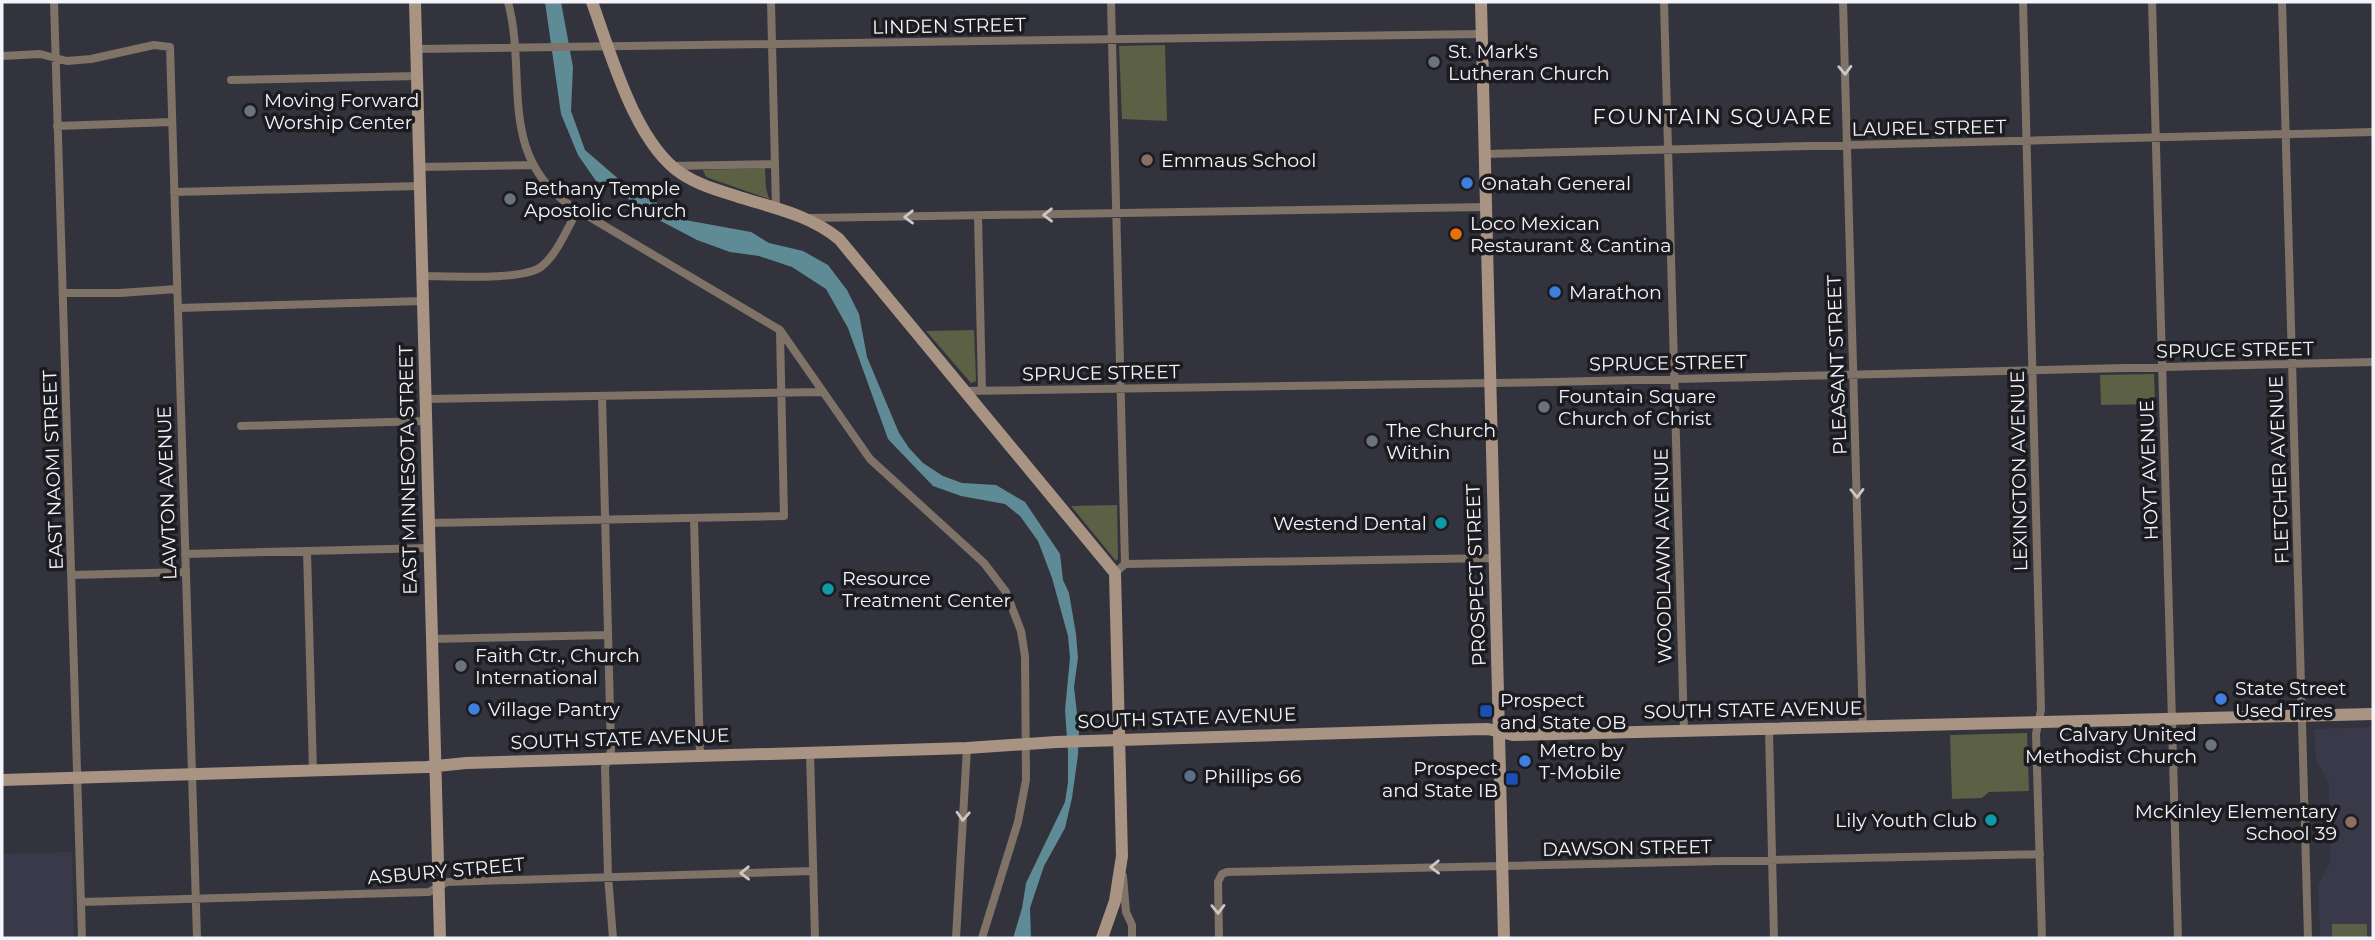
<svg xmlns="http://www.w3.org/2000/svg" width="2375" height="940" font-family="Montserrat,sans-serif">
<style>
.built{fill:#39394a}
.green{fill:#5c6044}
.water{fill:#5e8b95}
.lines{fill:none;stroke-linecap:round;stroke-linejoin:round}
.street{stroke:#7f7267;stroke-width:8}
.secondary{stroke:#a99483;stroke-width:12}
.oneway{stroke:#cbc6c7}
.worship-dot{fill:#6b7280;stroke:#1b1b20;stroke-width:2.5}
.education-dot{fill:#8d6e63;stroke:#1b1b20;stroke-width:2.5}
.shop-dot{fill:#3f7fe0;stroke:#1b1b20;stroke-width:2.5}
.food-dot{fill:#e8710a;stroke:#1b1b20;stroke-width:2.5}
.culture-dot{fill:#0f9aa8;stroke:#1b1b20;stroke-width:2.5}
.transit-dot{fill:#1a4fb4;stroke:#1b1b20;stroke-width:2.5}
.service-dot{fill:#5c6f8a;stroke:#1b1b20;stroke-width:2.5}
.labels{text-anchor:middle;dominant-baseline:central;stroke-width:7;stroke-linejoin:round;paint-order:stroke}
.street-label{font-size:19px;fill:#f4f4fb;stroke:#1b1b20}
.poi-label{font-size:19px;fill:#f4f4fb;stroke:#1b1b20;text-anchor:start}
.neighbourhood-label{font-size:21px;letter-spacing:2px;fill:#f4f4fb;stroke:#1b1b20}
</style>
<rect width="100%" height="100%" fill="#33333d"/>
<!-- built -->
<path class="built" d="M2373,727V938H2320L2318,885L2330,862L2329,782L2316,761L2314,729Z
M72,852L74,938H2V854Z"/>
<!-- green -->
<path class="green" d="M1165,45L1167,121L1122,119L1119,46Z
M765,168L766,188L769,199L706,177L703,170Z
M974,330L976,381L971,383L926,331Z
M2154,374L2155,404L2101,405L2100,375Z
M1117,505L1118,559L1116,561L1071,506Z
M2027,733L2029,791L1989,792L1982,798L1952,799L1950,735Z
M2332,924H2367V938H2332Z"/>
<!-- water -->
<path class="water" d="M545,2H561L573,67L571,111L585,150L622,182L685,220L751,232L769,243L803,251L828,265L847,290L859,314L867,357L899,433L909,448L923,463L943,476L962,483L996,485L1025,502L1060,554L1063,580L1069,593L1076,634L1078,658L1074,687L1079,731L1078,755L1072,798L1065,828L1044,866L1030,908L1031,938H1014V935L1022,908L1026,883L1065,802L1068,782V752L1065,710L1070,658L1068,636L1052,578L1038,541L1020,516L1005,504L961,496L933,486L888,439L848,328L826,289L792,267L759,256L730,252L697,240L659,220L610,186L596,181L578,155L561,114Z"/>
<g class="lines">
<!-- street -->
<path class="street" d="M54,2L82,938
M508,2C528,76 496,154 571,206L780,330L870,459L984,563L1006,592L1021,631L1025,656L1026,780L1018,822L982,938
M771,2L776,208
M1111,2L1125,564L1115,573
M1664,2L1684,731
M1843,2L1863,728
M2023,2L2041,710L2036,734L2042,938
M2152,2L2178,938
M2282,2L2308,938
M417,49L1482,34
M2,56L40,54L67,61L91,59L154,45L170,47L197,938
M231,80L418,76
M57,126L172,122
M1485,154L2373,132
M673,166L775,164
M420,167L532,165
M174,192L420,186
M978,216L982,390
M810,218L1486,207
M423,276C447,276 526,281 542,266C558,253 567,228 578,210
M63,293H120L177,289
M178,308L423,301
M964,391L1552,382L2373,362
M602,396L611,751L605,767L608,876L613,938
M426,399L822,392
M241,426L426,421
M694,518L700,756
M429,523L784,516L780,332
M307,551L313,771
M185,554L430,548
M1125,564L1495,558
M72,575L186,572
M432,639L608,635
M1769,730L1774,938
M810,752L815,938
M1123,876L1126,912L1132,925V938
M81,902L429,892L447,882L813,871
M956,938L967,748
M1219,938L1218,882L1222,874L1227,872L2040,854"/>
<!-- secondary -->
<path class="secondary" d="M415,2L440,938
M592,2C611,54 635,143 682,174C699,185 717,190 736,196C773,208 808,214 839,239L1115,573L1122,856L1115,901L1102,938
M1481,2L1504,938
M2,780L427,767L466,763L967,748L1056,742L1443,730L1488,729L1513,735L2373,714"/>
</g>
<!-- one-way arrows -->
<defs><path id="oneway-chevron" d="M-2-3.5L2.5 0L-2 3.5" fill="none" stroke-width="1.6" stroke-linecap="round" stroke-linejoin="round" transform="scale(1.75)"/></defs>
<g class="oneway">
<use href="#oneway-chevron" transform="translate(1845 70) rotate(88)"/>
<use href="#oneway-chevron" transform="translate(1048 215) rotate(179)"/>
<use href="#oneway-chevron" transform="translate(909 217) rotate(179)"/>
<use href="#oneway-chevron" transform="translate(1857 493) rotate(89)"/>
<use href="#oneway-chevron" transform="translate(963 816) rotate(93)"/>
<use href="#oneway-chevron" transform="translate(1435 867) rotate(179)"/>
<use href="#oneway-chevron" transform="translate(745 873) rotate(179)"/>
<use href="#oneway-chevron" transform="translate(1218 909) rotate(89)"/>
</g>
<!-- markers -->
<g class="worship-dot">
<circle cx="1434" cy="62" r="7"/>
<circle cx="250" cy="111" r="7"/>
<circle cx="510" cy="199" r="7"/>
<circle cx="1544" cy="407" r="7"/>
<circle cx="1372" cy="441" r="7"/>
<circle cx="461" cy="666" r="7"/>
<circle cx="2211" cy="745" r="7"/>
</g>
<g class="education-dot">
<circle cx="1147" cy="160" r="7"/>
<circle cx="2351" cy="822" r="7"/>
</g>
<g class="shop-dot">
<circle cx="1467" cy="183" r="7"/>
<circle cx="1555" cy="292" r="7"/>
<circle cx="2221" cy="699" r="7"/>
<circle cx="474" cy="709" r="7"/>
<circle cx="1525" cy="761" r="7"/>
</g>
<circle class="food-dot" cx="1456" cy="234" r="7"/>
<g class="culture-dot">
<circle cx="1441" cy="523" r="7"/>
<circle cx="828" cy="589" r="7"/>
<circle cx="1991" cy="820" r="7"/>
</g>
<g class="transit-dot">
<rect x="1479" y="704" width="14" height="14" rx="3.5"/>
<rect x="1505" y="772" width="14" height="14" rx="3.5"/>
</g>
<circle class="service-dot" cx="1190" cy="776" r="7"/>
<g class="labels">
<!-- street labels -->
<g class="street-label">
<text transform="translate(949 26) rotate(-1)">LINDEN STREET</text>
<text transform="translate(1929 128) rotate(-1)">LAUREL STREET</text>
<text transform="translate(2235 350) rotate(-1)">SPRUCE STREET</text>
<text transform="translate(1668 363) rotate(-1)">SPRUCE STREET</text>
<text transform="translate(1837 365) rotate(-92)">PLEASANT STREET</text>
<text transform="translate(1101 373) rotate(-1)">SPRUCE STREET</text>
<text transform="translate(53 470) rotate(-92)">EAST NAOMI STREET</text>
<text transform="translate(408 470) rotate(-91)">EAST MINNESOTA STREET</text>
<text transform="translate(2149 470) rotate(-92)">HOYT AVENUE</text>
<text transform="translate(2279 470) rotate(-92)">FLETCHER AVENUE</text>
<text transform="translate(2019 471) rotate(-91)">LEXINGTON AVENUE</text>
<text transform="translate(167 493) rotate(-92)">LAWTON AVENUE</text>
<text transform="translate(1663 556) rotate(-91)">WOODLAWN AVENUE</text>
<text transform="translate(1476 575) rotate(-92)">PROSPECT STREET</text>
<text transform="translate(1753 710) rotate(-1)">SOUTH STATE AVENUE</text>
<text transform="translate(1187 718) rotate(-2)">SOUTH STATE AVENUE</text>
<text transform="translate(620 739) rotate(-2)">SOUTH STATE AVENUE</text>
<text transform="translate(1627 848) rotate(-1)">DAWSON STREET</text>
<text transform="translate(446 871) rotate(-5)">ASBURY STREET</text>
</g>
<!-- poi labels -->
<g class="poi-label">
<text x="1448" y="51">St. Mark's<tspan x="1448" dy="22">Lutheran Church</tspan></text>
<text x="264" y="100">Moving Forward<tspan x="264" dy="22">Worship Center</tspan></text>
<text x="1161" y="160">Emmaus School</text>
<text x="1481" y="183">Onatah General</text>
<text x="524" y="188">Bethany Temple<tspan x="524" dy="22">Apostolic Church</tspan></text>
<text x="1470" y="223">Loco Mexican<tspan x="1470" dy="22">Restaurant &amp; Cantina</tspan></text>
<text x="1569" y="292">Marathon</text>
<text x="1558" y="396">Fountain Square<tspan x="1558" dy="22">Church of Christ</tspan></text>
<text x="1386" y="430">The Church<tspan x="1386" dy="22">Within</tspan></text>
<text x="1427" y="523" text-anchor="end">Westend Dental</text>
<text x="842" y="578">Resource<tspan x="842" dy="22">Treatment Center</tspan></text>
<text x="475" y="655">Faith Ctr., Church<tspan x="475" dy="22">International</tspan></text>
<text x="2235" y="688">State Street<tspan x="2235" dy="22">Used Tires</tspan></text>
<text x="1500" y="700">Prospect<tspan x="1500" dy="22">and State OB</tspan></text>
<text x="488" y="709">Village Pantry</text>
<text x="2197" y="734" text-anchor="end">Calvary United<tspan x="2197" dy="22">Methodist Church</tspan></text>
<text x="1539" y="750">Metro by<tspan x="1539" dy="22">T-Mobile</tspan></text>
<text x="1498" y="768" text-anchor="end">Prospect<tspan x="1498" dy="22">and State IB</tspan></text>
<text x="1204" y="776">Phillips 66</text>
<text x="2337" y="811" text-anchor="end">McKinley Elementary<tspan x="2337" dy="22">School 39</tspan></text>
<text x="1977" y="820" text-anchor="end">Lily Youth Club</text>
</g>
<!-- neighbourhood labels -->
<g class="neighbourhood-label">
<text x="1713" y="116">FOUNTAIN SQUARE</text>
</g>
</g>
<!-- border -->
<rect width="2375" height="940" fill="none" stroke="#f4f4fb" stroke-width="7"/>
</svg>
